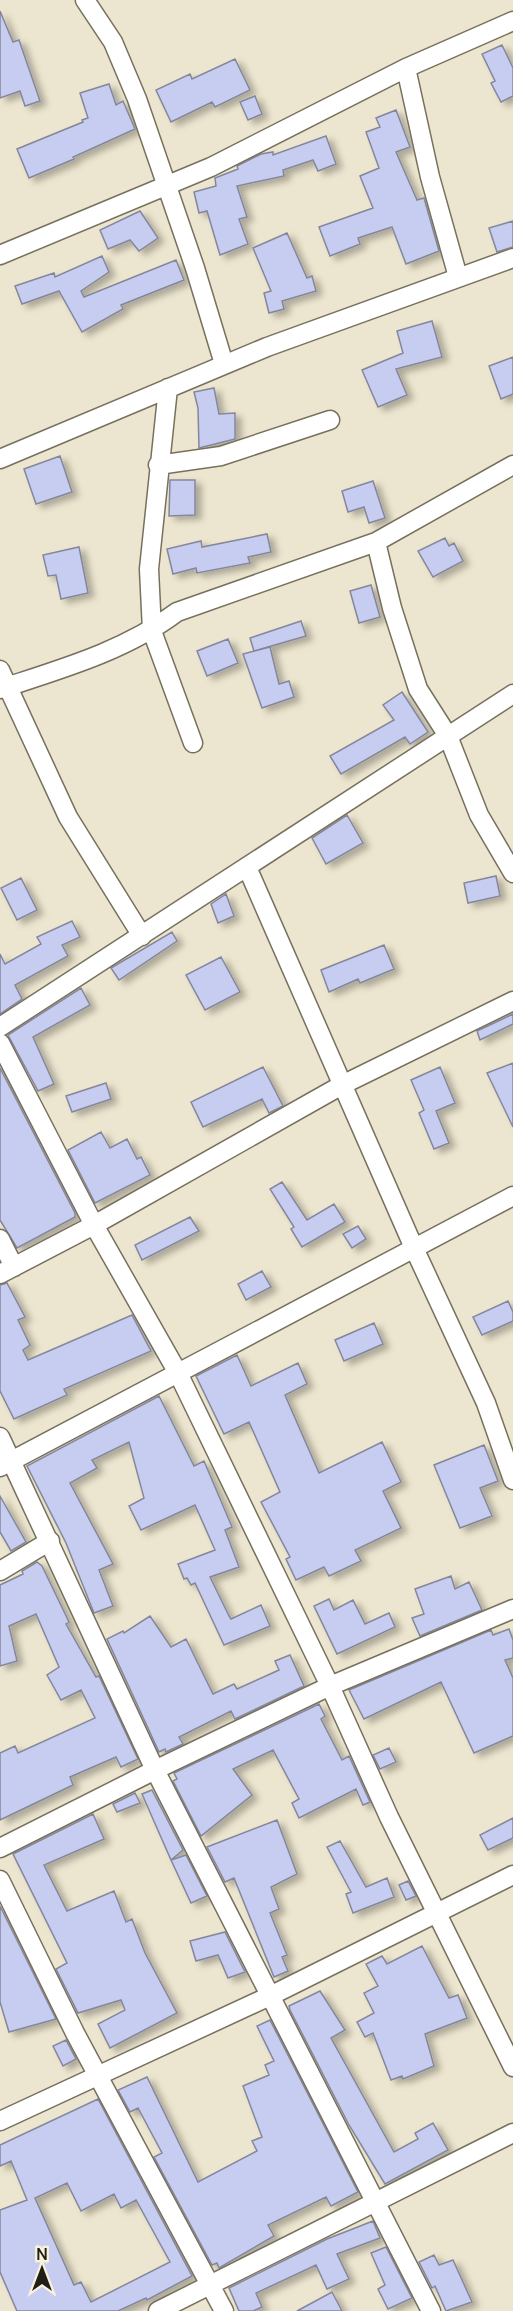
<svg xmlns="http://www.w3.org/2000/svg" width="513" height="2311" font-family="Manrope,sans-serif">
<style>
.building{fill:#c7cdf0;stroke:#84879b;stroke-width:1.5;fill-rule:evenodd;filter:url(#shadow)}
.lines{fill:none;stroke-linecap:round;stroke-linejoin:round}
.street-casing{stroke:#77705d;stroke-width:21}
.street{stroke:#fff;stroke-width:18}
</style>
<defs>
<filter id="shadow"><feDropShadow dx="6" dy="4" stdDeviation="3" flood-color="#0004"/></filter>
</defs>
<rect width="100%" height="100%" fill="#ece5cf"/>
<!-- building -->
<path class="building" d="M0,11L13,42L19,40L40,101L25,106L20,91L0,98Z
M502,45L513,68V96L501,102L491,83L495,81L482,54Z
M235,59L250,90L215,107L212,102L171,122L156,90L190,74L192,79Z
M109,84L116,105L123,101L135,129L73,157L74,159L29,178L17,149L83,122L82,120L88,118L80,93Z
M255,96L262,114L248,120L240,102Z
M396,110L410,147L396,152L417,200L424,198L439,251L406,264L392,227L358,238L360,244L330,256L319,227L373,208L360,176L379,168L366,132L380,127L376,118Z
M326,136L336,164L318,171L313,160L283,170L284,176L237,186L247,217L239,219L248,244L220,255L207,211L199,213L194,192L216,186L215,178L238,169L237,166L261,154L273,152V155Z
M140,211L158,238L139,251L130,240L108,249L100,230Z
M513,221V247L497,252L489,228Z
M287,233L307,278L312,276L316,291L282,301L284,309L269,313L264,293L271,291L253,248Z
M102,256L109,272L81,291L84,297L176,260L184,280L121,305L123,309L82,332L59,291L22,304L15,286L54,273L55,277Z
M432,321L442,357L396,369L407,395L378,407L362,370L403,353L397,331Z
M513,357V394L501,399L489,366Z
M214,388L219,414L235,413V439L199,448L198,408L194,392Z
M60,456L72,492L36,504L24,469Z
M170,480H195V515L169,516Z
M373,481L385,518L369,523L364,507L348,512L342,491Z
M267,534L271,552L248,557L250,563L197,573L196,568L173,574L167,549L201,541L202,547Z
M445,538L449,546L454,543L463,561L433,577L418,551Z
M79,547L88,593L61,599L56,575L48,576L43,555Z
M371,585L380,617L359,623L350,591Z
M301,621L306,636L254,651L250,638Z
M228,639L238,663L207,676L197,651Z
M270,647L279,684L289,681L294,697L262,708L243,654Z
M402,692L428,732L410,744L405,737L341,774L330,756L394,720L383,705Z
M347,815L363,843L326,864L312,838Z
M496,876L500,896L468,903L464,883Z
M21,878L37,910L17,920L1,888Z
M226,894L234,916L218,923L211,904Z
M72,921L80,937L62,945L68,956L15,985L22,999L0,1014V954L5,964L41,944L37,937Z
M172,932L177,941L119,980L111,968Z
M384,945L394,969L360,983L358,979L329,992L321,970Z
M221,957L240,992L205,1010L186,975Z
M81,988L90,1005L33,1037L54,1084L38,1091L8,1035Z
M513,1014V1024L480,1040L477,1031Z
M513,1063V1127L487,1073Z
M263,1067L283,1106L269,1113L262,1099L203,1127L191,1102Z
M440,1067L455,1103L436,1111L449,1143L434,1149L419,1113L424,1110L411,1080Z
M0,1068L75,1213V1217L17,1248L0,1220Z
M106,1083L111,1099L72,1112L66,1096Z
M101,1132L110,1148L127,1139L137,1159L141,1157L150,1175L95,1203L68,1150Z
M282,1182L307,1220L334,1204L345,1222L302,1247L291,1229L294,1227L270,1189Z
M190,1217L199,1231L142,1260L135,1245Z
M358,1226L366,1239L352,1248L343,1234Z
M262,1271L271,1287L246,1300L238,1284Z
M7,1283L25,1317L18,1320L30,1345L23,1350L28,1360L132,1315L151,1351L64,1389L67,1395L14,1419L0,1391V1285Z
M508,1301L513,1312V1321L482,1335L473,1317Z
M374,1323L383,1344L344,1361L335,1340Z
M237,1355L251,1386L298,1363L307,1384L285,1395L319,1473L382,1442L401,1482L383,1491L401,1528L355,1550L361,1561L329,1576L324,1567L296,1580L286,1559L290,1557L261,1502L280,1492L249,1422L224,1434L196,1376Z
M159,1396L194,1466L204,1461L232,1527L225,1530L239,1567L210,1577L229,1616L231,1619L261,1605L270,1626L224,1645L195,1583L191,1585L187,1578L184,1579L178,1564L215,1550L195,1505L141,1530L129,1506L144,1498L129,1442L92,1460L97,1468L70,1483L113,1564L99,1570L113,1606L94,1613L66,1543L27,1466Z
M484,1445L498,1481L480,1488L492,1516L460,1528L434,1465Z
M0,1496L26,1542L11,1551L0,1532Z
M37,1562L42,1566L69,1622L66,1624L96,1677L99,1676L138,1759L121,1767L116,1757L70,1777L73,1785L0,1820V1753L15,1746L18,1753L95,1718L81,1690L61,1700L47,1675L59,1667L36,1614L9,1626L17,1661L0,1666V1585L23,1574L22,1571Z
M451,1576L455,1589L469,1582L482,1610L420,1636L412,1618L424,1614L415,1589Z
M329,1599L334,1610L353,1600L365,1624L389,1613L395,1627L337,1654L314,1606Z
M150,1616L171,1647L186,1639L213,1694L234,1684L237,1689L279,1670L275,1661L290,1655L304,1686L235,1719L231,1711L179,1737L183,1744L166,1752L165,1749L159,1752L107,1639L123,1631L124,1633Z
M509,1629L513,1640V1658L505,1660L513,1678V1736L474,1753L441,1682L364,1719L349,1690L491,1630L493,1635Z
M319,1704L325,1716L321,1719L342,1760L349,1756L370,1802L363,1805L356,1789L299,1818L292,1803L299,1799L273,1750L233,1769L252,1795L201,1836L173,1781L177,1779L174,1773Z
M389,1748L396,1762L380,1769L373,1755Z
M152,1790L183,1850L171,1860L142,1794Z
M135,1793L140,1803L117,1812L113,1804Z
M93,1814L104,1839L44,1865L67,1911L114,1891L126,1922L132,1919L145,1953L177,2013L110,2048L98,2024L125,2010L121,2000L78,2013L56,1969L67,1963L13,1854Z
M513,1818V1838L488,1850L480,1835Z
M277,1820L297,1874L271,1887L279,1909L270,1913L287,1955L282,1957L288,1971L274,1977L234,1878L225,1882L207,1847Z
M340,1841L366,1887L387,1878L394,1897L353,1913L346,1894L351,1892L327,1847Z
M186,1855L207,1896L191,1903L171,1860Z
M408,1881L416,1896L406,1900L399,1885Z
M0,1906L56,2019L9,2032L0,2002Z
M225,1932L245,1972L228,1978L218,1955L196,1961L190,1941Z
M422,1946L449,1998L458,1995L467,2018L425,2034L434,2066L403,2079L402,2076L391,2080L373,2033L365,2037L357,2022L374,2013L364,1993L378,1986L366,1964L382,1956L387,1964Z
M320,1991L345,2030L331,2038L394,2152L418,2139L415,2133L433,2123L448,2150L385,2184L349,2125L290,2010L289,2006Z
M270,2020L358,2192L331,2206L326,2197L268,2225L274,2236L219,2268L217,2263L212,2265L154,2157L162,2153L138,2108L130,2112L118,2090L147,2077L198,2182L257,2151L252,2141L262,2137L243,2086L269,2075L265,2065L274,2061L257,2026Z
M66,2040L76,2059L63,2066L53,2046Z
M98,2099L192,2276L147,2300L146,2298L118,2311H17L0,2272V2210L27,2200L11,2161L0,2166V2145ZM67,2183L81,2211L114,2194L121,2208L136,2200L170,2262L91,2302L81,2282L74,2285L35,2198Z
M373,2221L380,2238L337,2254L349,2279L327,2289L316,2265L256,2293L262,2307L253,2311H239L229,2288L327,2239Z
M386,2247L412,2298L388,2309L378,2289L385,2285L371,2253Z
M434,2255L439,2265L453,2260L472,2302L446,2311L435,2286L432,2288L419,2262Z
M332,2292L342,2311H297Z"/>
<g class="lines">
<defs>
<path id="street" d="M85,0L113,42L137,99L195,268L224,364
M406,68L430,177L458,277
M0,255L211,167L406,68L513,21
M168,388L149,569L152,631L193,743
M0,459L267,347L513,258
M158,465L221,456L330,420
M376,542L392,608L418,689L448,736L479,815L513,873
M0,670L68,817L142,936
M0,689C61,669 125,651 177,612L376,542L513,465
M247,867L414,1248L486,1403L513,1480
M0,1027L513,694
M0,1043L94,1225L178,1373L330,1686L389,1817L513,2067
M0,1239L14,1267
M0,1274L94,1225L342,1085L513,1001
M0,1437L155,1770L431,2311
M0,1467L513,1196
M0,1571L50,1541
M0,1848L155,1770L330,1686L513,1609
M0,1880L75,2033L224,2311
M0,2121L272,1995L513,1875
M158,2311L513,2133"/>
</defs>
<!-- street casing -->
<use href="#street" class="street-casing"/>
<!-- street -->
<use href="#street" class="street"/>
</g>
<!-- north arrow -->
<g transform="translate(42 2269)" stroke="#faf2dc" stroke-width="4.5" paint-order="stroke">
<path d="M0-4.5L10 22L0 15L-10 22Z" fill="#201e16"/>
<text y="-9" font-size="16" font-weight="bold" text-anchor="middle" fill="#201e16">N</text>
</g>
</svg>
